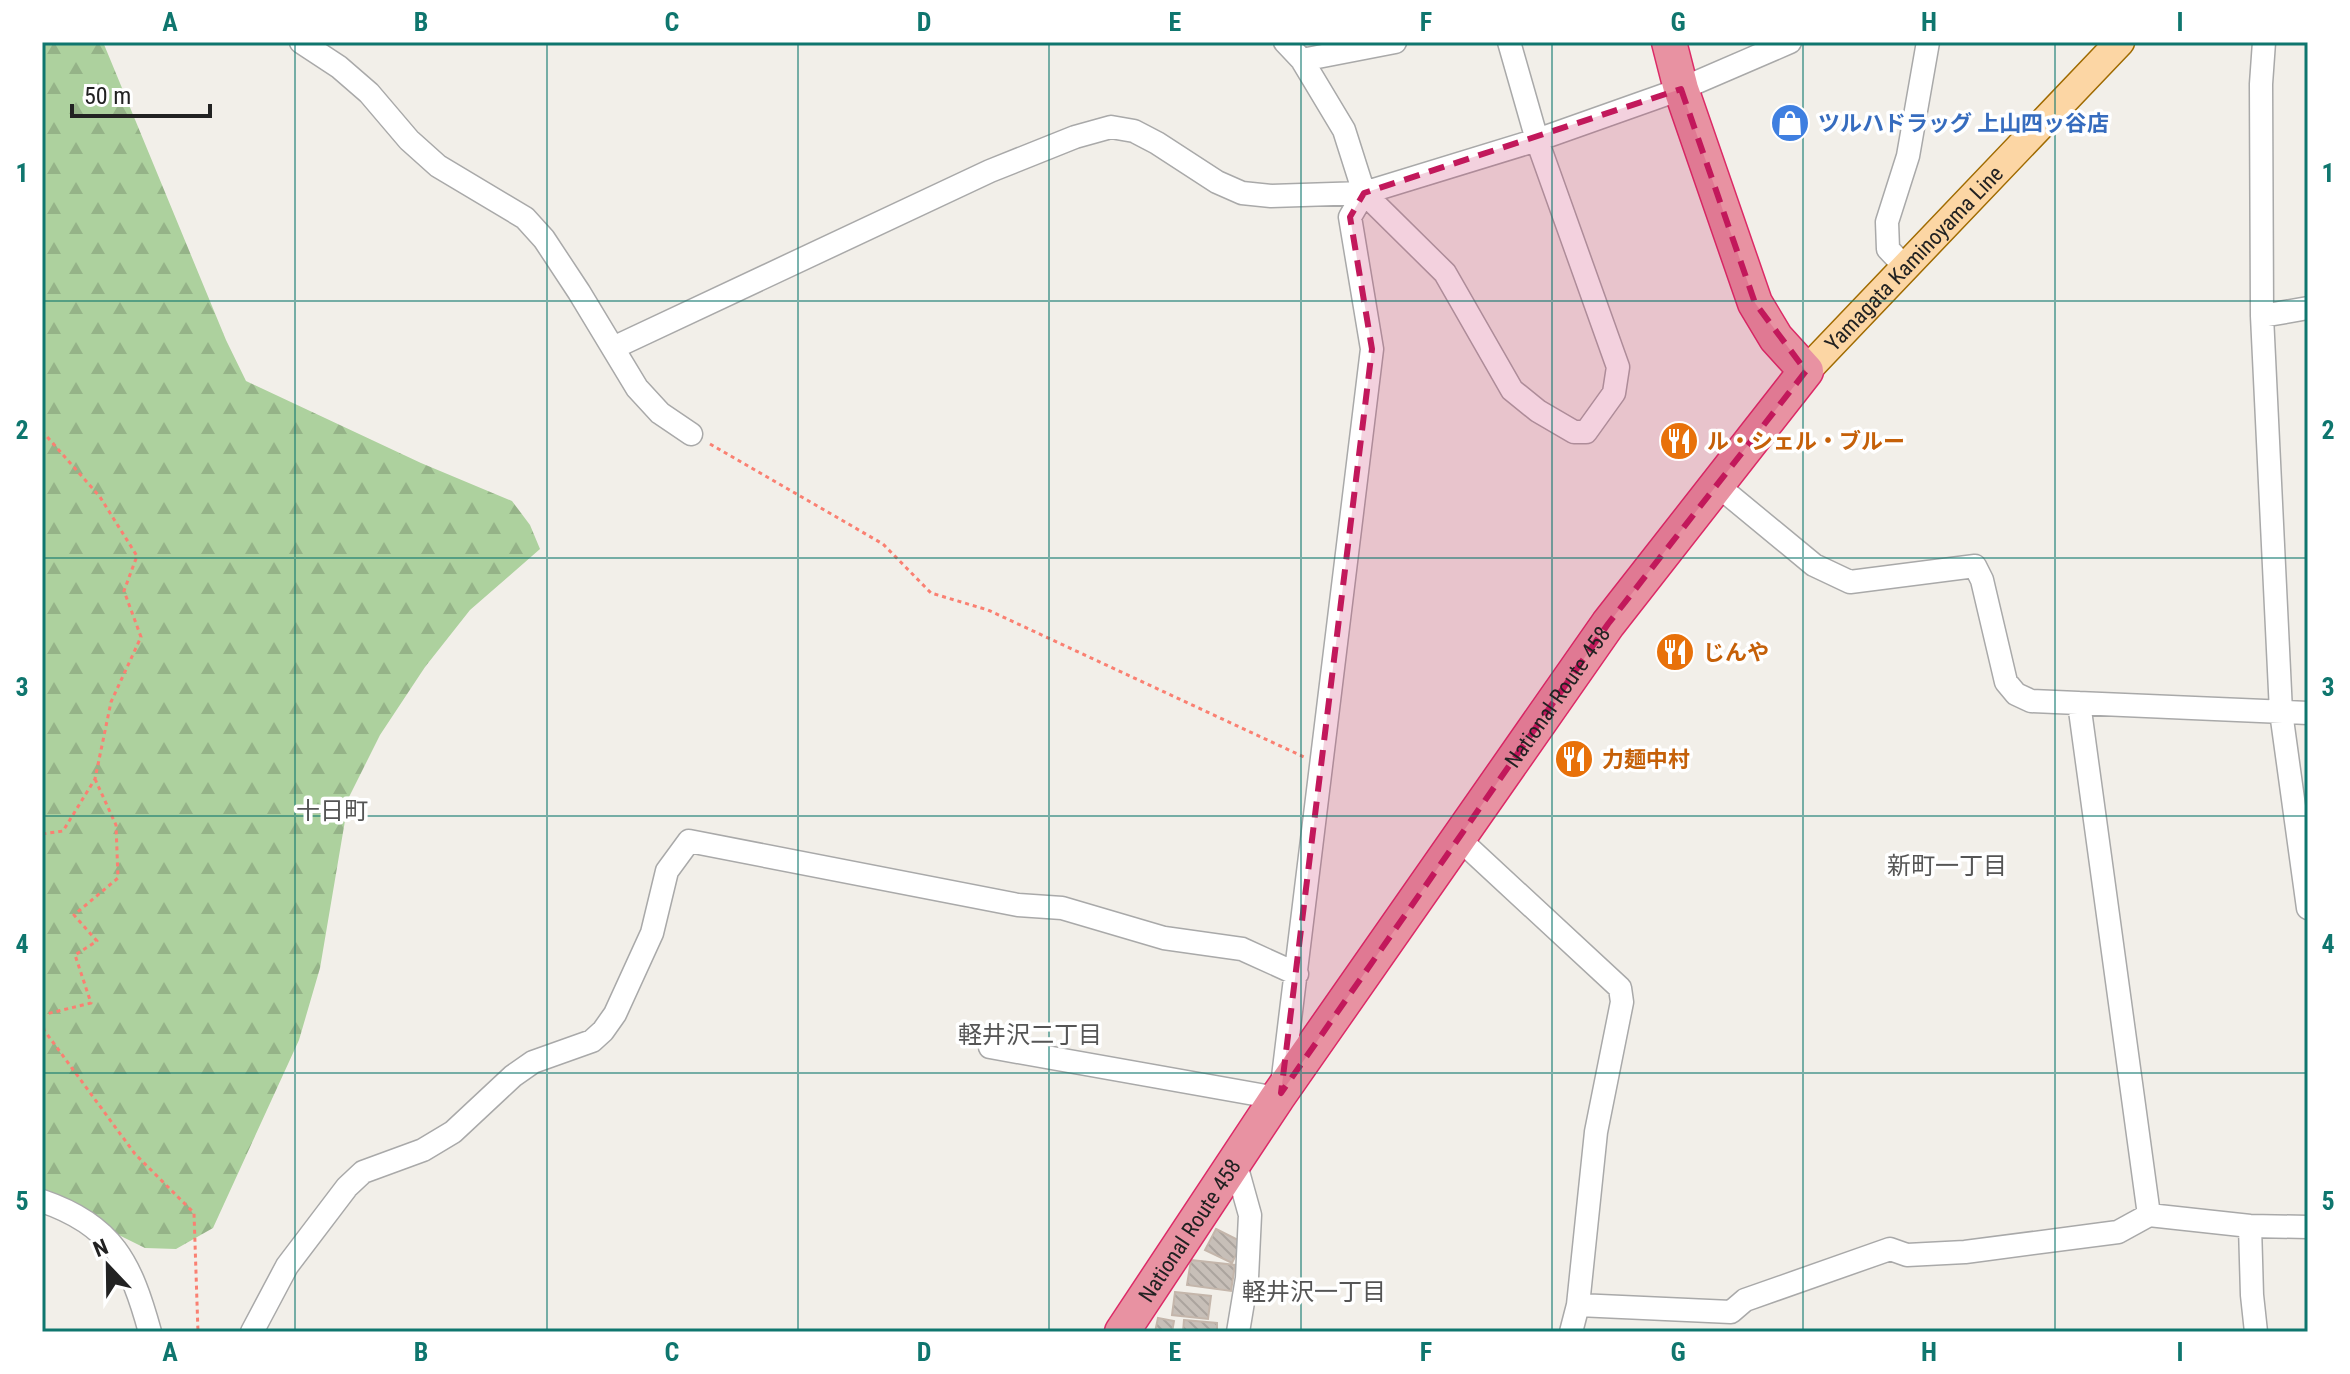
<svg xmlns="http://www.w3.org/2000/svg" width="2350" height="1374" font-family="'Roboto Condensed','Noto Sans JP',sans-serif">
<style>
.forest{fill:url(#forest-firs)}
.building{fill:url(#building-back-hatch);stroke:#c4b6ab;stroke-width:2}
.lines{fill:none;stroke-linecap:round;stroke-linejoin:round}
.minor-casing{stroke:#a9a9a9;stroke-width:25}
.major-casing{stroke:#a06b00;stroke-width:31}
.highway-casing{stroke:#dc2a67;stroke-width:37}
.path{stroke:#fa8072;stroke-width:3;stroke-dasharray:4 4;stroke-linecap:butt}
.minor{stroke:#fff;stroke-width:22}
.major{stroke:#fcd6a4;stroke-width:28}
.highway{stroke:#e892a2;stroke-width:34}
.marked{fill:#c2185b;fill-opacity:0.2;stroke:#c2185b;stroke-width:6;stroke-dasharray:16 10;stroke-linejoin:round}
.grid{fill:none;stroke:#0f766e;stroke-width:2;stroke-opacity:0.55}
.labels{text-anchor:middle;dominant-baseline:central;stroke-width:7;stroke-linejoin:round;paint-order:stroke}
.shop-label{font-size:22px;font-weight:bold;fill:#366cbe;stroke:#fff;text-anchor:start}
.street-label{font-size:22px;fill:#222;stroke:#fff}
.food-label{font-size:22px;font-weight:bold;fill:#c56008;stroke:#fff;text-anchor:start}
.neighbourhood-label{font-size:24px;fill:#555;stroke:#fff}
.neatline{fill:none;stroke:#0f766e;stroke-width:3}
.grid-label{font-size:26px;text-anchor:middle;font-weight:bold;fill:#0f766e}
</style>
<defs>
<pattern id="forest-firs" width="22" height="20" patternUnits="userSpaceOnUse" patternTransform="scale(2)"><rect width="22" height="20" fill="#add19e"/><path d="M5 1l3.5 6h-7zM16 11l3.5 6h-7z" fill="#95b388"/></pattern>
<pattern id="building-back-hatch" width="6" height="6" patternUnits="userSpaceOnUse" patternTransform="scale(2)"><rect width="6" height="6" fill="#c7bfb8"/><path d="M-1 5l2 2M0 0l6 6M5-1l2 2" fill="none" stroke="#aba49e"/></pattern>
</defs>
<rect width="100%" height="100%" fill="#f2efe9"/>
<!-- forest -->
<path class="forest" d="M42,42H103L226,340L246,381L421,463L512,501L530,525L540,549L470,610L425,667L380,735L349,797L320,968L299,1040L213,1228L176,1249L145,1248L58,1205L42,1192Z"/>
<!-- building -->
<path class="building" d="M1216,1229L1242,1242L1232,1263L1205,1250Z
M1191,1260L1235,1265L1231,1291L1187,1285Z
M1175,1292L1211,1296L1208,1319L1172,1315Z
M1158,1318L1174,1321L1172,1332H1155Z
M1184,1320L1217,1323V1332H1183Z"/>
<g class="lines">
<defs>
<path id="minor" d="M301,42L339,67L369,93L409,140L438,166L525,218L544,239L579,292L637,388L660,413L691,434
M1285,42L1302,60L1344,130L1364,193L1445,273L1512,390L1538,411L1574,432H1586L1614,393L1618,367L1537,140L1509,42
M2264,42L2261,84L2262,316L2281,712L2308,908
M1302,60L1395,42
M1905,267L1888,249L1887,222L1908,156L1928,42
M2262,316L2308,308
M613,348L990,171L1075,137L1111,127L1134,131L1157,143L1217,182L1242,193L1271,196L1364,193L1537,140L1681,89L1790,42
M1717,485L1814,565L1850,582L1975,566L1982,580L2006,682L2016,694L2031,701L2308,713
M2079,703L2149,1215
M1457,837L1620,988L1622,1002L1596,1132L1578,1305L1571,1332
M990,1047L1277,1098
M1282,1085L1372,349L1350,217L1364,193
M1235,1161L1250,1215L1247,1278L1238,1332
M42,1201C113,1225 131,1263 150,1332
M2250,1226L2252,1295L2256,1332
M1578,1305L1731,1312L1745,1300L1890,1249L1907,1255L1965,1252L2118,1232L2149,1215L2250,1226L2308,1227
M252,1332L287,1266L347,1187L363,1172L423,1150L453,1132L513,1076L533,1062L592,1041L603,1031L615,1014L652,933L667,871L689,841L1018,905L1062,908L1164,938L1242,949L1297,974"/>
<g id="major">
<path id="s1" d="M1806,371L2120,42"/>
</g>
<g id="highway">
<path id="s2" d="M1122,1332L1277,1098L1608,624L1806,371L1776,338L1755,303L1681,89L1669,42"/>
</g>
</defs>
<!-- minor casing -->
<use href="#minor" class="minor-casing"/>
<!-- major casing -->
<use href="#major" class="major-casing"/>
<!-- highway casing -->
<use href="#highway" class="highway-casing"/>
<!-- path -->
<path class="path" d="M42,431L100,497L137,556L124,591L141,637L111,702L95,779L63,831L42,834
M710,444L883,544L931,593L988,610L1304,757
M95,779L116,825L118,878L74,915L97,941L75,955L91,1003L42,1015L44,1030L135,1154L194,1213L198,1332"/>
<!-- minor -->
<use href="#minor" class="minor"/>
<!-- major -->
<use href="#major" class="major"/>
<!-- highway -->
<use href="#highway" class="highway"/>
</g>
<!-- marked area -->
<path class="marked" d="M1681,89L1755,303L1806,371L1608,624L1281,1093L1372,349L1350,217L1364,193Z"/>
<!-- grid -->
<path class="grid" d="M295,42V1332M547,42V1332M798,42V1332M1049,42V1332M1301,42V1332M1552,42V1332M1803,42V1332M2055,42V1332M42,301H2308M42,558H2308M42,816H2308M42,1073H2308"/>
<!-- icons -->
<defs>
<symbol id="shop-disc" viewBox="-11 -11 22 22"><circle r="9.5" fill="#3f7fe0" stroke="#fff"/><path d="M-5-2.5h2.3a2.7 3.5 0 0 1 5.4 0H5L5.5 6h-11ZM-1.5-2.5h3a1.5 2.3 0 0 0-3 0Z" fill="#fff"/></symbol>
<symbol id="restaurant-disc" viewBox="-11 -11 22 22"><circle r="9.5" fill="#e8710a" stroke="#fff"/><path d="M-5-6h1v4h1v-4h1v4h1v-4h1v5L-1.5 .5V6h-2V.5L-5-1ZM5-6V6H3V1.5H1.5Q1.5-4 5-6Z" fill="#fff"/></symbol>
</defs>
<g fill-rule="evenodd">
<use href="#shop-disc" x="1768" y="101" width="44" height="44"/>
<use href="#restaurant-disc" x="1657" y="419" width="44" height="44"/>
<use href="#restaurant-disc" x="1653" y="630" width="44" height="44"/>
<use href="#restaurant-disc" x="1552" y="737" width="44" height="44"/>
</g>
<g class="labels">
<!-- shop labels -->
<g class="shop-label">
<text x="1818" y="123">ツルハドラッグ 上山四ッ谷店</text>
</g>
<!-- street labels -->
<g class="street-label">
<text stroke="none"><textPath href="#s1" startOffset="156">Yamagata Kaminoyama Line</textPath></text>
<text stroke="none"><textPath href="#s2" startOffset="770">National Route 458</textPath></text>
<text stroke="none"><textPath href="#s2" startOffset="122">National Route 458</textPath></text>
</g>
<!-- food labels -->
<g class="food-label">
<text x="1707" y="441">ル・シェル・ブルー</text>
<text x="1703" y="652">じんや</text>
<text x="1602" y="759">力麺中村</text>
</g>
<!-- neighbourhood labels -->
<g class="neighbourhood-label">
<text x="332" y="811">十日町</text>
<text x="1947" y="866">新町一丁目</text>
<text x="1030" y="1035">軽井沢二丁目</text>
<text x="1314" y="1292">軽井沢一丁目</text>
</g>
</g>
<!-- border -->
<rect width="2350" height="1374" fill="none" stroke="#ffffff" stroke-width="88"/>
<!-- north arrow -->
<g transform="translate(108 1266) rotate(338)" stroke="#ffffff" stroke-width="6" paint-order="stroke">
<path d="M0-6L14 30L0 20L-14 30Z" fill="#222222"/>
<text y="-12" font-size="22" font-weight="bold" text-anchor="middle" fill="#222222">N</text>
</g>
<!-- scale -->
<path d="M72 104v12h138v-12" fill="none" stroke="#222222" stroke-width="4"/>
<text x="84" y="104" font-size="24" fill="#222222" stroke="#ffffff" stroke-width="6" paint-order="stroke">50 m</text>
<rect x="44" y="44" width="2262" height="1286" class="neatline"/>
<g class="grid-label">
<text x="170" y="31">A</text>
<text x="421" y="31">B</text>
<text x="672" y="31">C</text>
<text x="924" y="31">D</text>
<text x="1175" y="31">E</text>
<text x="1426" y="31">F</text>
<text x="1678" y="31">G</text>
<text x="1929" y="31">H</text>
<text x="2180" y="31">I</text>
<text x="22" y="182">1</text>
<text x="2328" y="182">1</text>
<text x="22" y="439">2</text>
<text x="2328" y="439">2</text>
<text x="22" y="696">3</text>
<text x="2328" y="696">3</text>
<text x="22" y="953">4</text>
<text x="2328" y="953">4</text>
<text x="22" y="1210">5</text>
<text x="2328" y="1210">5</text>
<text x="170" y="1361">A</text>
<text x="421" y="1361">B</text>
<text x="672" y="1361">C</text>
<text x="924" y="1361">D</text>
<text x="1175" y="1361">E</text>
<text x="1426" y="1361">F</text>
<text x="1678" y="1361">G</text>
<text x="1929" y="1361">H</text>
<text x="2180" y="1361">I</text>
</g>
</svg>
